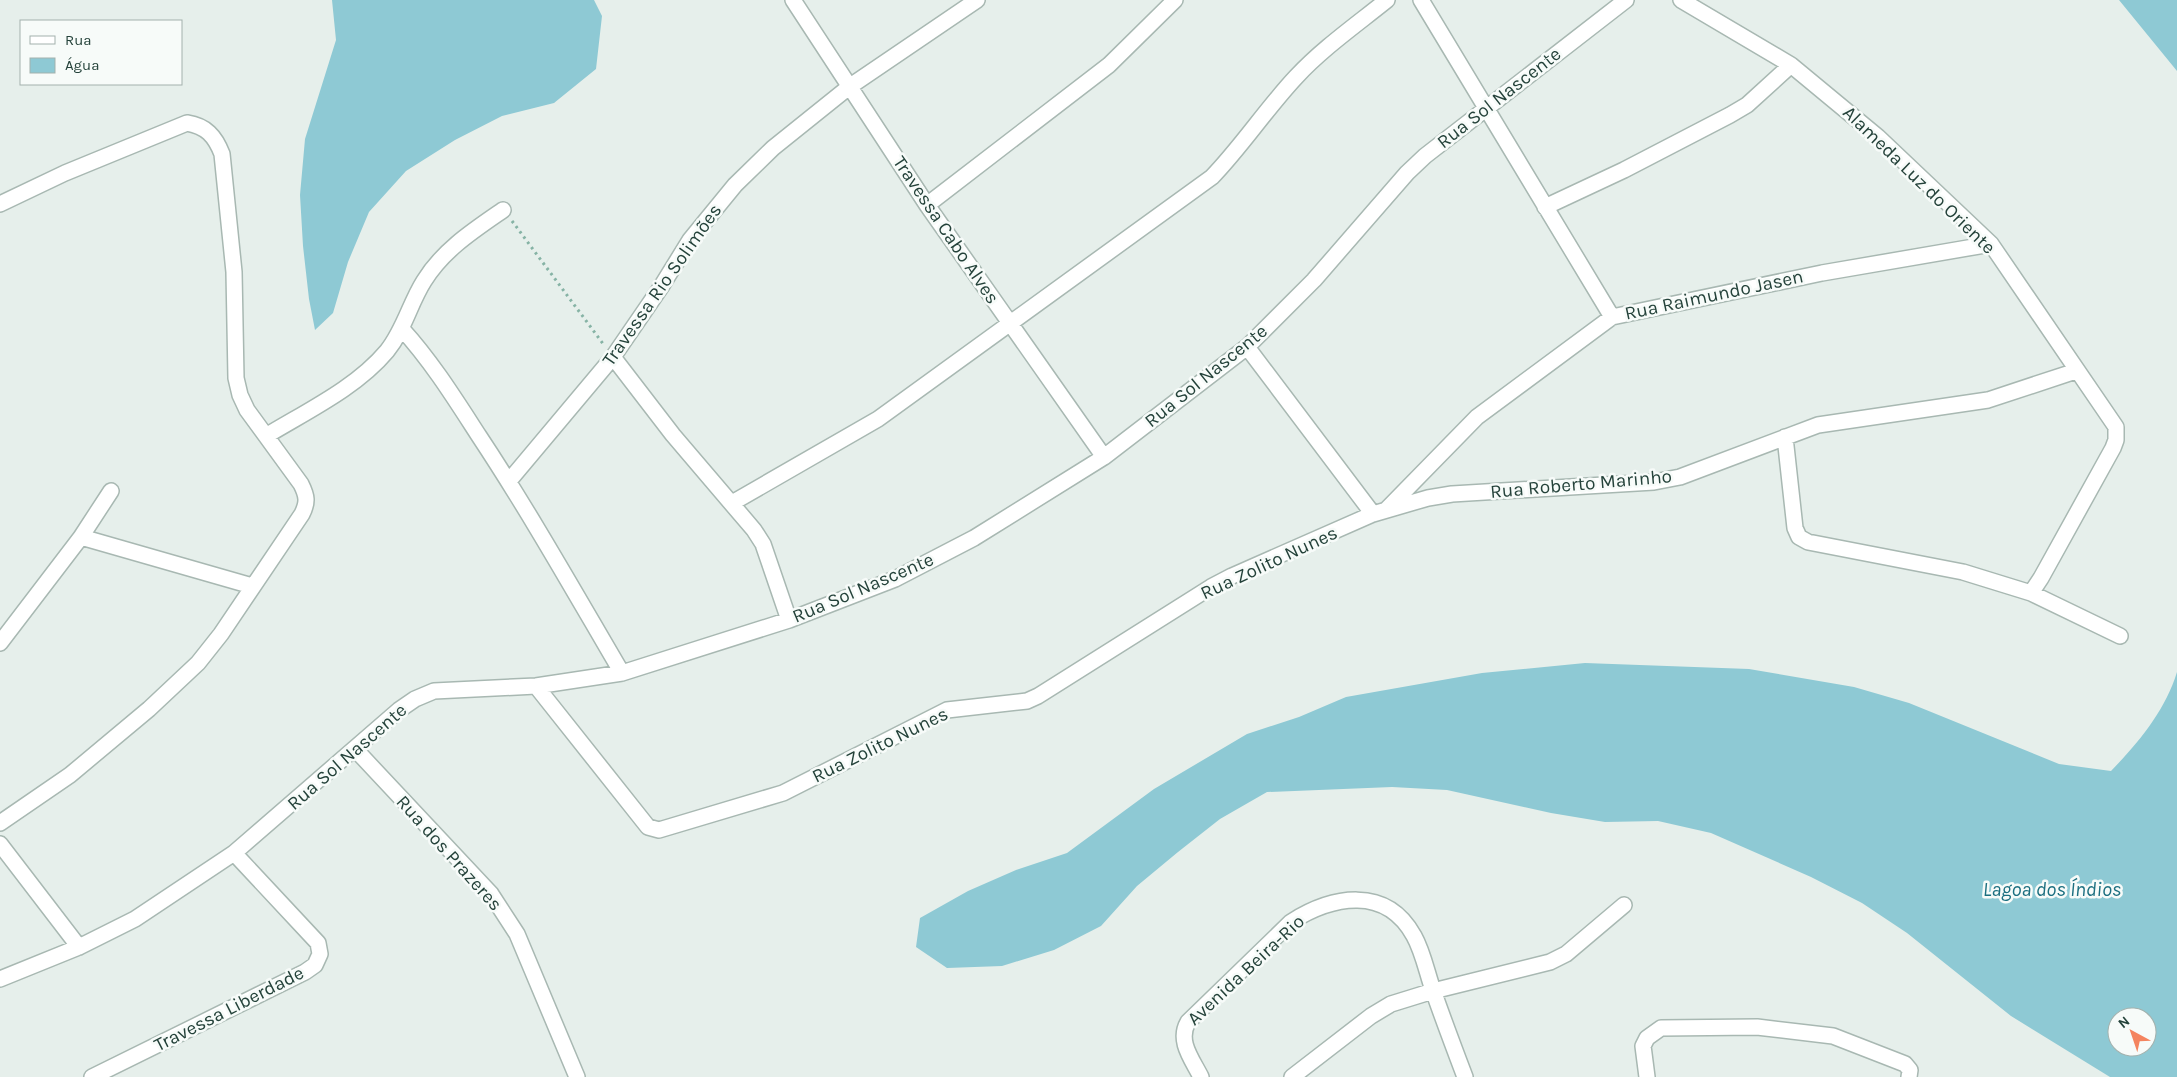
<svg xmlns="http://www.w3.org/2000/svg" width="2177" height="1077" font-family="Karla,sans-serif">
<style>
.water{fill:#8ec9d4;fill-rule:evenodd}
.lines{fill:none;stroke-linecap:round;stroke-linejoin:round}
.minor-casing{stroke:#a8b8b2;stroke-width:18}
.path{stroke:#86b3a5;stroke-width:3;stroke-dasharray:2.5 4;stroke-linecap:butt}
.minor{stroke:#fff;stroke-width:15}
.labels{text-anchor:middle;dominant-baseline:central;stroke-width:5;stroke-linejoin:round;paint-order:stroke}
.street-label{font-size:19px;fill:#24423a;stroke:#f7fbf9}
.water-label{font-size:20px;font-style:italic;fill:#1c6f80;stroke:#f7fbf9}
</style>
<rect width="100%" height="100%" fill="#e6efeb"/>
<!-- water -->
<path class="water" d="M332,0H594L602,16L596,69L554,103L502,116L455,140L406,171L369,212L348,262L333,313L315,330L309,299L303,246L300,195L305,139L336,40Z
M2119,0H2177V71Z
M1585,663L1749,669L1854,687L1909,703L2059,764L2111,771C2139,742 2165,711 2177,672V1077H2110L2011,1016L1907,933L1862,903L1811,877L1711,833L1658,821L1605,822L1551,813L1447,790L1392,787L1267,792L1220,819L1178,852L1137,886L1101,926L1054,950L1002,966L947,968L916,947L920,918L968,891L1016,870L1067,853L1154,789L1247,734L1299,717L1346,697L1482,673ZM2117,1017H2147V1047H2117Z"/>
<g class="lines">
<defs>
<path id="minor" d="M793,0L927,205L1104,457
M1421,0L1612,317
M1681,0L1791,65L1878,137L1991,244L2116,427V440L2113,448L2041,578L2031,593L1963,572L1808,542L1799,537L1795,528L1785,437
M0,204L65,173L187,123C206,126 215,136 222,154L234,272L236,378L240,395L247,410L301,484C307,496 308,502 302,514L221,634L198,663L149,709L70,775L0,823
M927,205L1109,65L1175,0
M1545,207L1624,170L1730,115L1747,105L1791,65
M402,329C432,362 455,399 479,436C530,513 575,593 622,673
M1247,347L1373,514
M613,357L673,435L754,530L763,544L789,620
M266,436C307,411 356,388 387,351C404,330 410,303 424,281C443,250 474,230 503,210
M509,481L613,357L661,287L690,240L735,185L773,148L849,87L977,0
M732,503L878,419L1212,177C1242,146 1266,109 1296,77C1323,48 1356,25 1387,0
M1387,509L1477,417L1612,317L1822,273L1991,244
M81,537L252,586
M2031,593L2120,636
M0,643L81,537L111,491
M536,686L648,827L659,830L783,793L947,710L1027,701L1038,696L1211,587L1232,576L1373,514L1428,498L1452,494L1654,482L1680,477L1818,425L1988,400L2076,371
M355,749L491,894L517,934L577,1077
M0,844L79,947
M0,979L79,947L135,919L234,853L399,710L415,699L434,691L536,686L622,673L789,620L895,579L974,538L1104,457L1247,347L1314,280L1407,173L1425,156L1626,0
M92,1077L305,972L315,965L320,954L318,943L234,853
M1201,1077C1192,1059 1177,1041 1188,1022L1291,922C1332,896 1386,885 1414,936C1423,952 1427,973 1433,990C1443,1019 1454,1048 1465,1077
M1292,1077L1371,1016L1391,1004L1433,991L1550,962L1566,954L1624,905
M1647,1077L1643,1046L1647,1038L1661,1028L1757,1027L1833,1036L1905,1064L1910,1070L1909,1077"/>
</defs>
<!-- minor casing -->
<use href="#minor" class="minor-casing"/>
<!-- path -->
<path class="path" d="M512,221L604,345"/>
<!-- minor -->
<use href="#minor" class="minor"/>
</g>
<g class="labels">
<!-- street labels -->
<g class="street-label">
<text transform="translate(1499 98) rotate(-38)">Rua Sol Nascente</text>
<text transform="translate(1919 180) rotate(44)">Alameda Luz do Oriente</text>
<text transform="translate(946 230) rotate(56)">Travessa Cabo Alves</text>
<text transform="translate(662 285) rotate(-55)">Travessa Rio Solimões</text>
<text transform="translate(1714 295) rotate(-12)">Rua Raimundo Jasen</text>
<text transform="translate(1206 376) rotate(-39)">Rua Sol Nascente</text>
<text transform="translate(1581 484) rotate(-5)">Rua Roberto Marinho</text>
<text transform="translate(1269 563) rotate(-25)">Rua Zolito Nunes</text>
<text transform="translate(863 588) rotate(-23)">Rua Sol Nascente</text>
<text transform="translate(880 745) rotate(-26)">Rua Zolito Nunes</text>
<text transform="translate(347 757) rotate(-41)">Rua Sol Nascente</text>
<text transform="translate(449 853) rotate(48)">Rua dos Prazeres</text>
<text transform="translate(1246 970) rotate(-43)">Avenida Beira-Rio</text>
<text transform="translate(229 1009) rotate(-27)">Travessa Liberdade</text>
</g>
<!-- water labels -->
<g class="water-label">
<text x="2052" y="889">Lagoa dos Índios</text>
</g>
</g>
<!-- legend -->
<rect x="20" y="20" width="162" height="65" fill="#f7fbf9" stroke="#a3b1ad"/>
<rect x="30" y="36" width="25" height="8" fill="#ffffff" stroke="#a3b1ad"/>
<text x="65" y="45" font-size="15" fill="#24423a">Rua</text>
<rect x="30" y="58" width="25" height="15" fill="#8ec9d4" stroke="#a3b1ad"/>
<text x="65" y="70" font-size="15" fill="#24423a">Água</text>
<!-- north arrow -->
<g transform="translate(2132 1032) rotate(320)"><circle r="24" fill="#f7fbf9" stroke="#a3b1ad"/>
<path d="M0-4L9 19L0 12L-9 19Z" fill="#f4845f"/>
<text y="-8" font-size="14" font-weight="bold" text-anchor="middle" fill="#24423a">N</text>
</g>
</svg>
